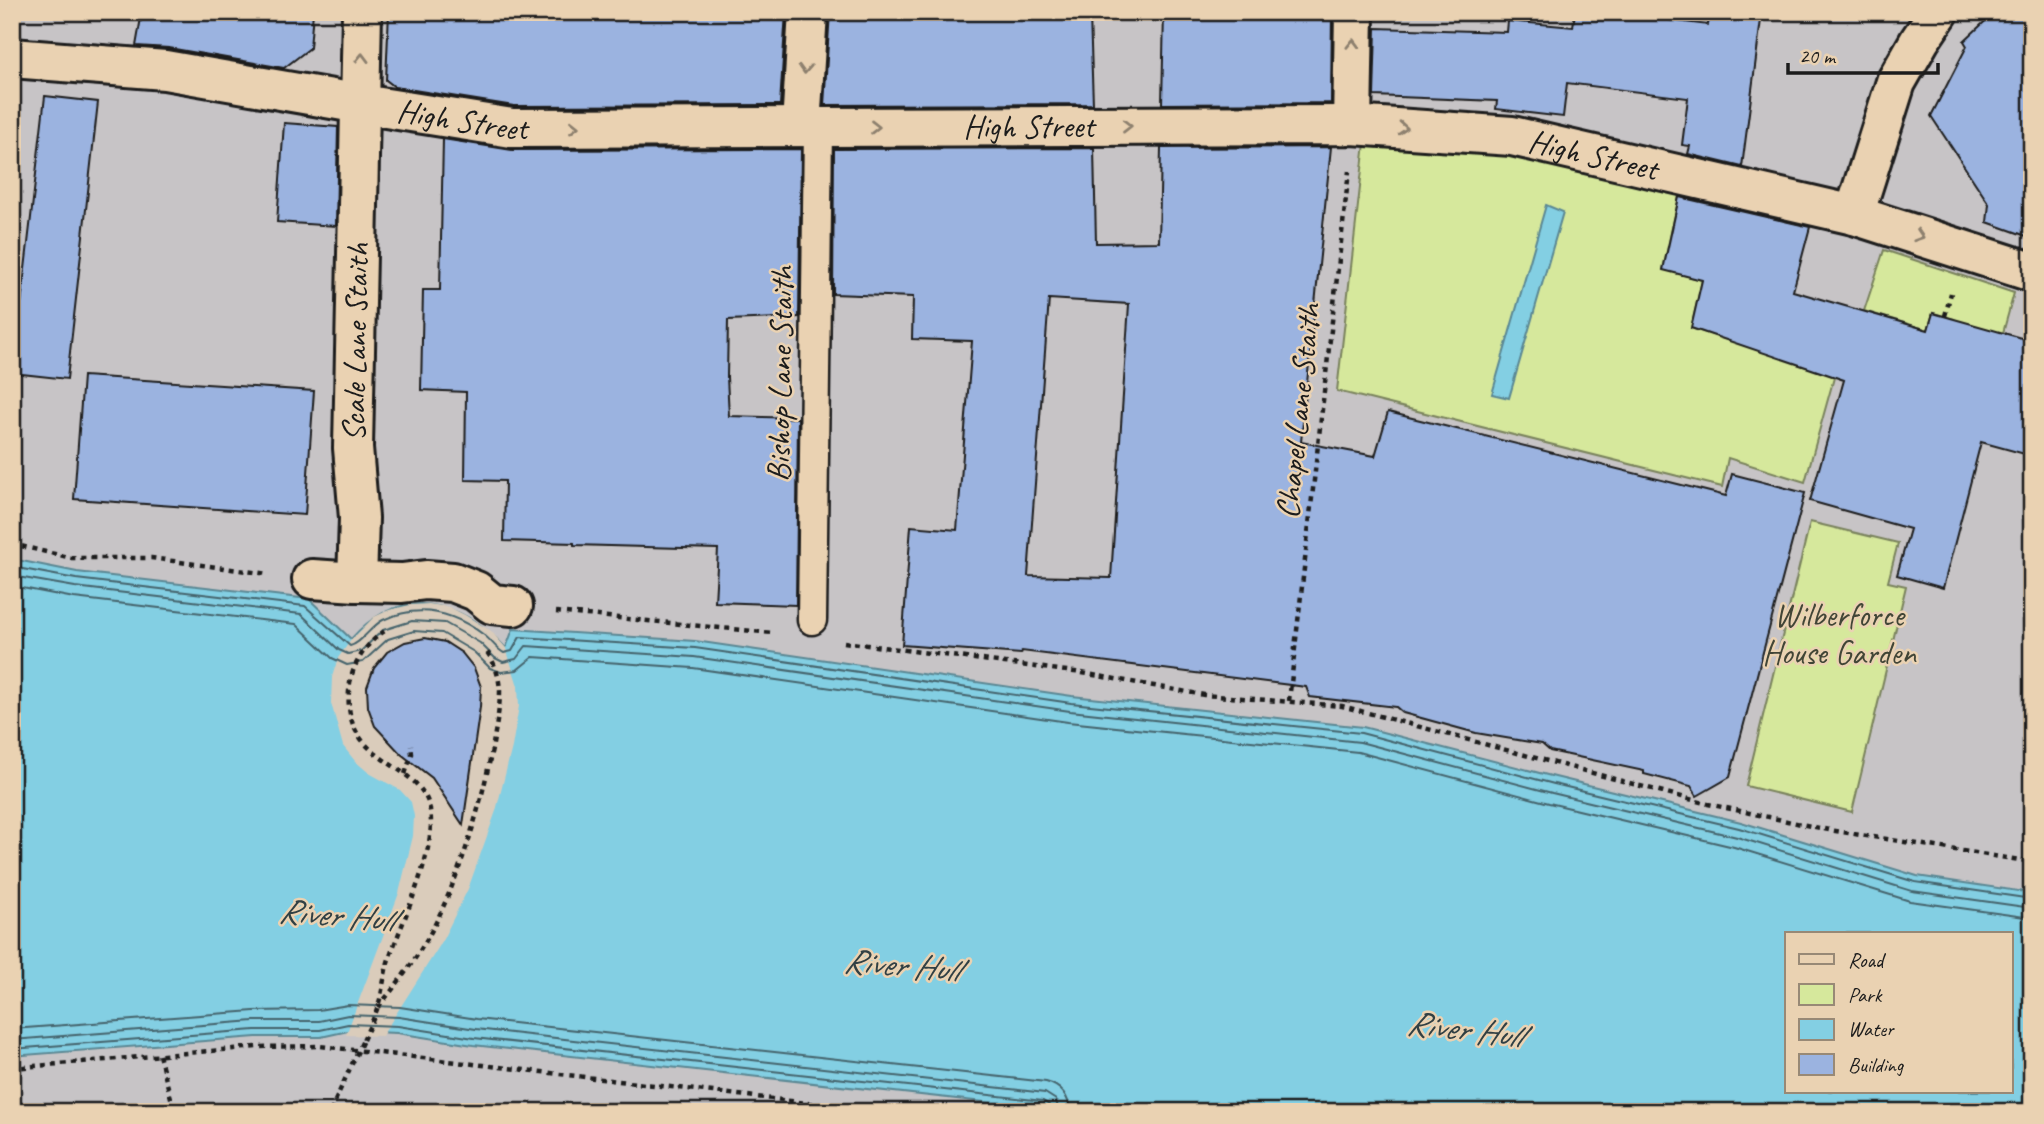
<svg xmlns="http://www.w3.org/2000/svg" width="2044" height="1124" font-family="Caveat,sans-serif">
<style>
.built{fill:#c7c4c6}
.green{fill:#d6e89c;stroke:#79825c;stroke-width:2}
.water{fill:#83cfe3;stroke:#5a8793;stroke-width:2;fill-rule:evenodd}
.pier{fill:#daccbb}
.lines{fill:none;stroke-linecap:round;stroke-linejoin:round}
.shore{stroke:#45646c;stroke-width:2}
.building{fill:#9bb3e0;stroke:#1c1c1c;stroke-width:2;fill-rule:evenodd}
.lane-casing{stroke:#1c1c1c;stroke-width:33}
.street-casing{stroke:#1c1c1c;stroke-width:44}
.path{stroke:#1c1c1c;stroke-width:4.5;stroke-dasharray:5 5;stroke-linecap:butt}
.lane{stroke:#ead2b2;stroke-width:28}
.street{stroke:#ead2b2;stroke-width:38}
.path-bridge{stroke:#1c1c1c;stroke-width:4.5;stroke-dasharray:5 5;stroke-linecap:butt}
.oneway{stroke:#8d806e}
.labels{text-anchor:middle;dominant-baseline:central;stroke-width:5;stroke-linejoin:round;paint-order:stroke}
.street-label{font-size:33px;fill:#1c1c1c;stroke:#ead2b2}
.park-label{font-size:33px;fill:#414536;stroke:#ead2b2}
.water-label{font-size:35px;font-style:italic;fill:#314044;stroke:#ead2b2}
</style>
<rect width="100%" height="100%" fill="#daccbb"/>
<filter id="ink" filterUnits="userSpaceOnUse"><feTurbulence type="fractalNoise" baseFrequency=".0143" numOctaves="2"/><feDisplacementMap in="SourceGraphic" scale="14" xChannelSelector="R" yChannelSelector="G"/><feConvolveMatrix kernelMatrix="1 2 1 2 8 2 1 2 1" color-interpolation-filters="sRGB"/></filter>
<g filter="url(#ink)">
<!-- built -->
<path class="built" d="M12,12H2032V893L1917,876L1741,822L1555,777L1363,727L1072,696L695,641L513,629L506,648L491,631L449,607L410,605L389,610L374,617L351,640L187,586L77,572L12,559Z
M348,1031L397,1033L473,1045L1073,1112H12V1056L256,1037H321Z"/>
<!-- green -->
<path class="green" d="M1365,143L1557,160L1681,187L1663,269L1702,280L1691,328L1835,374L1805,482L1728,458L1722,487L1337,391Z
M1884,250L2014,293L1998,351L1954,319L1933,313L1928,330L1864,311Z
M1810,522L1898,543L1888,582L1906,586L1852,812L1746,786Z"/>
<!-- water -->
<path class="water" d="M1546,205L1563,212L1509,398L1492,394Z
M12,559L77,572L309,599L351,639C399,584 460,599 506,648L513,629L695,641L1072,696L1363,727L1555,777L1741,822L1917,876L2032,893V1112H1073L473,1045L397,1033L348,1031L321,1037H256L12,1056ZM1787,933H2011V1091H1787Z"/>
<!-- pier -->
<path class="pier" d="M429,604L449,607L465,615L491,631L506,648L518,686L519,706L512,747L496,811L468,889L440,945L382,1036L346,1035L399,893L413,836L414,816L411,802L400,790L369,773L355,761L343,746L331,703L332,677L338,658L351,640L374,617L389,610L410,605Z"/>
<g class="lines">
<!-- shore -->
<path class="shore" d="M12,567L76,579L305,606L350,646C361,644 371,626 383,620C420,603 453,612 484,635C492,641 496,649 504,653L512,651L520,637L695,648L1071,703L1361,733L1554,784L1739,828L1915,882L2032,899
M12,576L75,587L301,614L339,650L348,654L361,651L383,630L412,621L445,623L480,643L495,658L503,662L516,659L526,646L694,657L1070,711L1360,742L1552,793L1737,837L1912,891L2032,908
M12,586L74,598L296,624L332,658L347,665L363,662L388,639L414,631L442,633L474,652L490,668L501,672L517,670L533,657L693,668L1068,722L1358,752L1549,803L1734,847L1910,901L2032,918
M12,1029L254,1011L318,1010L348,1005L400,1007L477,1019L1046,1082C1061,1086 1069,1096 1070,1112
M12,1040L254,1021H319L348,1015L399,1017L476,1029L1045,1093L1056,1100L1059,1112
M12,1049L255,1030H320L348,1024L398,1026L474,1038L1043,1101L1049,1105L1050,1112"/>
</g>
<!-- building -->
<path class="building" d="M142,12H313L310,48L284,68L169,48L136,46Z
M389,12H786L780,105L514,106L395,87L386,80Z
M830,12H1054V18L1090,16L1093,104L824,105Z
M1164,12H1332L1331,103L1162,104Z
M1575,12H1603L1708,25L1710,12H1762L1742,167L1688,154L1690,146L1682,145L1688,98L1567,83L1563,117L1496,109L1497,101L1374,96L1376,28L1507,32L1508,21L1573,27Z
M1995,12H2032V238L1987,222L1989,204L1931,116L1967,46L1964,41Z
M45,96L98,102L67,379L13,373Z
M284,123L338,127L336,226L277,222Z
M443,139L512,150L801,149L799,317L728,320L727,377L729,416L798,418L796,605L715,602L718,549L574,545V543L504,541L505,481L465,480L466,392L421,390L423,290H440Z
M1331,147L1301,442L1375,456L1388,412L1726,496L1732,474L1805,493L1730,777L1697,796L1691,786L1644,774V771L1550,751L1542,744L1476,733L1403,713L1396,707L1310,697L1306,687L1022,651L1021,654L902,645L911,526L957,530L972,341L912,339L913,297L833,294L834,149L1094,148L1096,243L1159,242L1161,148ZM1049,299L1129,304L1111,578L1028,576Z
M1679,197L1810,227L1793,291L1928,330L1933,313L2032,341V456L1981,442L1943,588L1897,575L1910,529L1810,501L1844,380L1691,328L1702,280L1663,270Z
M83,376L314,391L305,515L74,499Z
M425,638L445,642L462,653L474,668L481,687L480,707L463,825L432,778L401,754L375,726L368,707L367,687L374,668L387,652L405,642Z"/>
<g class="lines">
<defs>
<path id="lane" d="M812,620L818,128"/>
<g id="street">
<path id="s1" d="M12,58L165,70L361,104L512,128L1352,125L1512,136L1854,215L2032,272"/>
<path d="M1352,125L1354,12"/>
<path d="M801,126L808,12"/>
<path d="M1854,215L1896,82L1920,40L1939,12"/>
<path d="M312,579L357,582L402,583L426,580L453,582L476,591L492,604L513,606"/>
<path id="s2" d="M357,582L359,518L353,448L362,12"/>
</g>
</defs>
<!-- lane casing -->
<use href="#lane" class="lane-casing"/>
<!-- street casing -->
<use href="#street" class="street-casing"/>
<!-- path -->
<path class="path" d="M1945,316L1951,293
M12,544L72,558H151L268,574
M556,612L773,633
M844,642L1082,673L1204,695L1342,706L1708,804L1829,830L2032,862
M1289,701L1349,171
M405,774L412,754L411,745
M378,1007C402,979 422,951 438,918C464,863 482,803 493,744C496,726 500,709 500,691C499,676 495,662 486,651
M363,1040C368,1029 375,1017 378,1006C383,991 384,974 389,959C403,919 437,851 430,810C421,758 337,766 350,683C353,663 368,641 385,631
M159,1055L175,1112
M12,1068L257,1047L320,1046L884,1112
M331,1112L335,1101"/>
<!-- lane -->
<use href="#lane" class="lane"/>
<!-- street -->
<use href="#street" class="street"/>
<!-- path-bridge -->
<path class="path-bridge" d="M335,1101L363,1040"/>
</g>
<!-- one-way arrows -->
<defs><path id="oneway-chevron" d="M-2-3.5L2.5 0L-2 3.5" fill="none" stroke-width="1.6" stroke-linecap="round" stroke-linejoin="round" transform="scale(1.75)"/></defs>
<g class="oneway">
<use href="#oneway-chevron" transform="translate(1353 44) rotate(-89)"/>
<use href="#oneway-chevron" transform="translate(362 58) rotate(-89)"/>
<use href="#oneway-chevron" transform="translate(805 69) rotate(93)"/>
<use href="#oneway-chevron" transform="translate(1127 126)"/>
<use href="#oneway-chevron" transform="translate(574 127)"/>
<use href="#oneway-chevron" transform="translate(875 127)"/>
<use href="#oneway-chevron" transform="translate(1403 128) rotate(4)"/>
<use href="#oneway-chevron" transform="translate(1919 236) rotate(18)"/>
</g>
</g>
<g class="labels">
<!-- street labels -->
<g class="street-label">
<text stroke="none"><textPath href="#s1" startOffset="455">High Street</textPath></text>
<text stroke="none"><textPath href="#s1" startOffset="1022">High Street</textPath></text>
<text stroke="none"><textPath href="#s1" startOffset="1589">High Street</textPath></text>
<text stroke="none"><textPath href="#s2" startOffset="240">Scale Lane Staith</textPath></text>
<text transform="translate(780 374) rotate(-89)">Bishop Lane Staith</text>
<text transform="translate(1298 411) rotate(-84)">Chapel Lane Staith</text>
</g>
<!-- park labels -->
<g class="park-label">
<text x="1839" y="615">Wilberforce<tspan x="1839" dy="38">House Garden</tspan></text>
</g>
<!-- water labels -->
<g class="water-label">
<text transform="translate(336 915) rotate(5)">River Hull</text>
<text transform="translate(901 965) rotate(5)">River Hull</text>
<text transform="translate(1464 1029) rotate(7)">River Hull</text>
</g>
</g>
<!-- margin -->
<rect width="2044" height="1124" fill="none" stroke="#ead2b2" stroke-width="42"/>
<rect x="21" y="21" width="2002" height="1082" fill="none" stroke="#1c1c1c" stroke-width="2.5" filter="url(#ink)"/>
<!-- legend -->
<rect x="1785" y="932" width="228" height="161" fill="#ead2b2" stroke="#988976" stroke-width="2"/>
<rect x="1799" y="954" width="35" height="10" fill="#ead2b2" stroke="#988976" stroke-width="2"/>
<text x="1848" y="967" font-size="21" fill="#1c1c1c">Road</text>
<rect x="1799" y="984" width="35" height="21" fill="#d6e89c" stroke="#988976" stroke-width="2"/>
<text x="1848" y="1002" font-size="21" fill="#1c1c1c">Park</text>
<rect x="1799" y="1019" width="35" height="21" fill="#83cfe3" stroke="#988976" stroke-width="2"/>
<text x="1848" y="1036" font-size="21" fill="#1c1c1c">Water</text>
<rect x="1799" y="1054" width="35" height="21" fill="#9bb3e0" stroke="#988976" stroke-width="2"/>
<text x="1848" y="1072" font-size="21" fill="#1c1c1c">Building</text>
<!-- scale -->
<path d="M1788 63v10h150v-10" fill="none" stroke="#1c1c1c" stroke-width="3.5"/>
<text x="1799" y="63" font-size="21" fill="#1c1c1c" stroke="#ead2b2" stroke-width="5" paint-order="stroke">20 m</text>
</svg>
